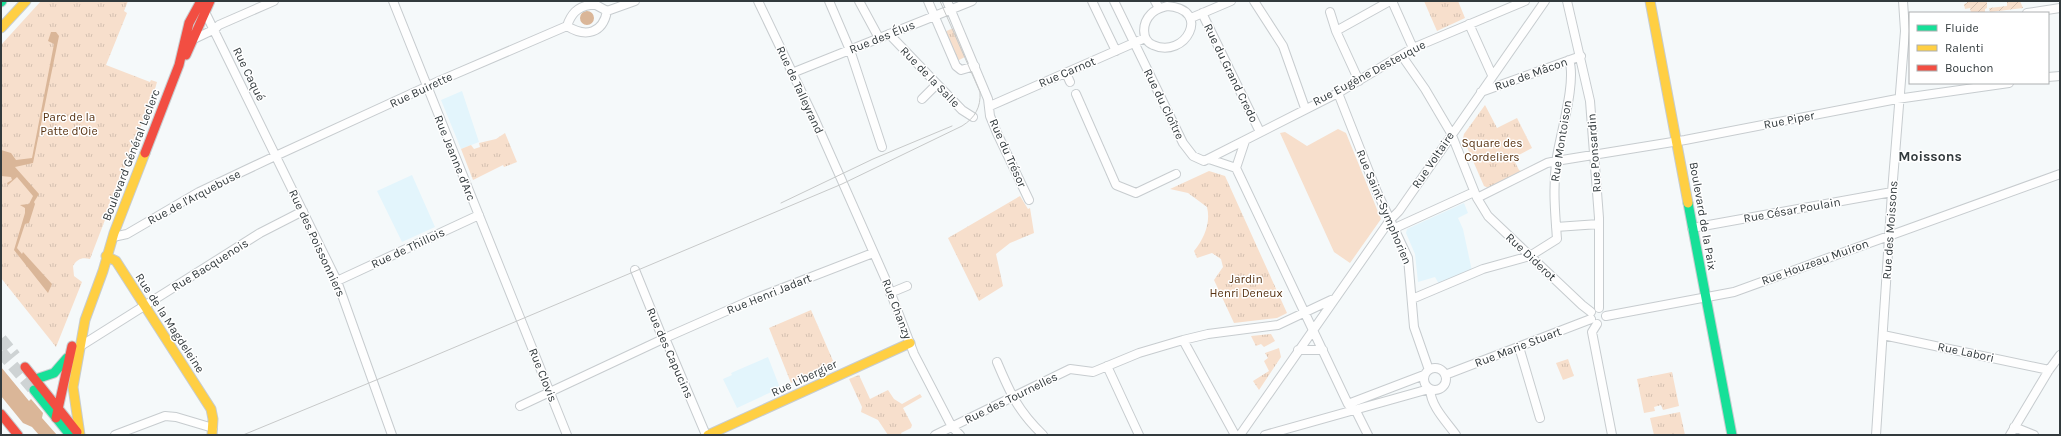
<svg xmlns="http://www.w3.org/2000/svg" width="2061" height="436" font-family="Karla,sans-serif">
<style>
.built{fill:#e3f5fc}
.grass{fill:url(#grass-tufts)}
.garden{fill:url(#garden-furrows)}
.pitch{fill:#f7dfcc}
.water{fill:#dab698}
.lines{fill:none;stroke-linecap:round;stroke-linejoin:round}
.secondary-tunnel{stroke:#ced3d4;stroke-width:12;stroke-dasharray:12 6;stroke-linecap:butt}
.street-casing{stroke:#c7cccf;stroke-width:10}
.fast-casing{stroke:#c7cccf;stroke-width:11}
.slow-casing{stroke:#c7cccf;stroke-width:11}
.jam-casing{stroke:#c7cccf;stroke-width:11}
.street{stroke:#fefefe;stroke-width:8}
.fast{stroke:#16e098;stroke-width:9}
.slow{stroke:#ffcf43;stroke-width:9}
.jam{stroke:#f24e42;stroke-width:9}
.tram{stroke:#c7c9c9;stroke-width:1}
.labels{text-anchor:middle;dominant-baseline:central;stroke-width:3;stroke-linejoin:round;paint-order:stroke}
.street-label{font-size:12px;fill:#323a3d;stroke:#fff}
.park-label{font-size:12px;fill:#573211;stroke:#fff}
.quarter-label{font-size:14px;font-weight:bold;fill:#323a3d;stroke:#fff}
</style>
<defs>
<pattern id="grass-tufts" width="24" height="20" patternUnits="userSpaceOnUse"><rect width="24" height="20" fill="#f7dfcc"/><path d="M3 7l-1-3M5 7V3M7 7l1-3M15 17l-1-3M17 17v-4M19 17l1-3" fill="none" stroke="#d4c0b0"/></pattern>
<pattern id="garden-furrows" width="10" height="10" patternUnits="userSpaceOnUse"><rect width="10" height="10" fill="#f7dfcc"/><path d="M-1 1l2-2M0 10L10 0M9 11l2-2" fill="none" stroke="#d4c0b0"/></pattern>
</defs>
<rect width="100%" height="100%" fill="#f5f9fa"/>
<!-- built -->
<path class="built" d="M462,91L479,142L461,149L441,100Z
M412,175L435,227L402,242L377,191Z
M1464,203L1468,213L1458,218L1463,229L1472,271L1439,284L1435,277L1418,282L1415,254L1406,233L1407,229Z
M768,357L780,388L737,408L723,379L732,375L731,373Z"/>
<!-- grass -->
<path class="grass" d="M41,1H128L124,11L127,13L106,65L150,82L151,80L157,82L153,96H151L147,105H149L90,259C82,257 77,259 73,266L74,276L82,282L56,347L1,278V45Z
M1424,1H1458L1465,18L1437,31Z
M956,27L969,55L957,61L944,32Z
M1485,105L1497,128L1517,118L1532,148L1513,158L1519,170L1521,171L1488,188L1484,186L1463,138L1464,134Z
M505,133L517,162L504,167L503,165L473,180L461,149L471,145L474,149L480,147L479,143L496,139Z
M1209,171L1225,176L1287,313L1277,318L1234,323L1214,280L1223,267L1221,259L1212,253L1197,258L1194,251C1204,239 1211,223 1207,207L1188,193L1170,189Z
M1020,196L1028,209L1030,208L1034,233L1010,243L996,254L1003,286L979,301L948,238Z
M811,310L834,363L791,383L769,328Z
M1271,334L1275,341L1264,347L1261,344L1256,346L1251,336Z
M1279,348L1281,357L1259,390L1253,381L1269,371L1264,361L1268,358L1265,353Z
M1568,359L1574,376L1563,380L1556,363Z
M1672,372L1679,406L1663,410L1661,405L1654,407L1655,411L1644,413L1637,379Z
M859,375L870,399L888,390L894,399L902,404L920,394L922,397L903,408L912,425L911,428L901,433L902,435H888L878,420L861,412L862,407L849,379Z
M1680,412L1685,435H1654L1650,418Z"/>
<!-- garden -->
<path class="garden" d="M1967,1H1987V8L1985,9V13H1971L1970,8L1965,9L1964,4L1967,3Z
M2007,1H2020L2023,8L1990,12L1989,8L2007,6Z"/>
<!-- pitch -->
<path class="pitch" d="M1338,129L1346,133L1381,219L1350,263L1334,252L1280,133L1285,132L1307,146Z"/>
<!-- water -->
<path class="water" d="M580 18a7 7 0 1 1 14 0a7 7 0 1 1-14 0Z
M51,32H56L59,36L33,163L15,167L39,194L34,202L35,204L29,223L25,224L17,248L22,254L23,252L52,284L48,293L14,250L25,213V208L20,205L29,204L33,196L17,177L8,185L7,183L12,180L11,177L1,176V150L11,153L16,160L32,158L54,44L48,41Z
M1,367L29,401L31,399L43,413L42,418L57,435H39L32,427L23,423L1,396Z"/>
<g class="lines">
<!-- secondary-tunnel -->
<path class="secondary-tunnel" d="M1,339L15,356
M1,352L34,390"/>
<defs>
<path id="street" d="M393,1L567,435
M758,1L815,120L885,278L914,354L952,427L960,435
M829,1L850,50L882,147
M859,1L879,38
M928,1L956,66L961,70L975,66
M947,1L988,99L990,116L997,133L1029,200
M1092,1L1116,51
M1114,1L1183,143L1193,156L1204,161L1338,93L1413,48L1525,1
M1155,1L1159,8
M1254,1L1283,46L1305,108
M1392,1L1413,48
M1567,1L1590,101L1599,218V308
M590,5H596L607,11C603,33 586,38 567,26C571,14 577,7 590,5Z
M1167,6C1213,9 1185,60 1153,45C1141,40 1142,23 1151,14C1155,9 1161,8 1167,6Z
M204,10L337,281L392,435
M607,11L635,1
M1330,12L1336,31L1359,81
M1202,13L1260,132
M2027,13L2060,8
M1191,18L1231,1
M1469,24L1492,75
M1336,31L1390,1
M889,34L962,110L973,117
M194,39L215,29L219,25L274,1
M1402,56L1425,89L1451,133L1477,198L1488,216L1582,305L1591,312
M792,73L972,1
M1066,73L1070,82
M2048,77L2060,76
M1481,92L1581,56
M1338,93L1377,192L1408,258L1414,327L1429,370
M1076,94L1116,185L1136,193L1176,174
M922,99L937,84
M990,106L1145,38
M1209,159L1236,168
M1236,168L1348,404L1355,409L1368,435
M1236,168L1245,141
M1477,198L1547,163L1556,161L1685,140L1897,99L2009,83
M1556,227L1599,224
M1395,228L1474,192
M1692,228L1892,192
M113,237L127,234L199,192L269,159L439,81L567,26
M635,270L663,339L665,338L706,435
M337,281L479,215
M890,293L907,286
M1412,299L1483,269L1530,256L1557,239C1555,213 1553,189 1556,163C1559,138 1577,82 1569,60
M1606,316L1734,292L2060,174
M1597,324L1592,332L1612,435
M1883,335L2049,370
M665,338L749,301L873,253
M1183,340L1235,435
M79,347L260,233L303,211
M1519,347L1540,418
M1298,350H1323
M997,362C1010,393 1018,411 1043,435
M1107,366L1139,435
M1424 379a11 11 0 1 1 22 0a11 11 0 1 1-22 0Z
M1445,375L1591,319
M1430,389C1431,407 1446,421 1456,435
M1348,404L1424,375
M520,406L663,339
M2014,427L2034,435
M115,435L165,416L176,417L213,428
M935,435L1070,369L1093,372L1139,353L1183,340L1208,334L1278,325L1331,300
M1240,435L1390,220L1399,211L1545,1
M1265,435L1429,389
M1876,435L1892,192L1905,31L1903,1
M2010,435L2049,370L2060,355"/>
<path id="fast" d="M1,2L2,1
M1688,203L1732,435
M36,379L54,373L67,358
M34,390L70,435"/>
<path id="slow" d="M1650,1L1688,203
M1,28L26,1
M106,256L116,261L211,409L213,419L212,435
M80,435L73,387L85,320L103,271L114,233L145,153
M708,435L910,343"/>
<path id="jam" d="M186,55L210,1
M145,153L179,65L189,23L201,1
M25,367L77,432
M1,414L18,435
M56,418L72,346"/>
</defs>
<!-- street casing -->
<use href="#street" class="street-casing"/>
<!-- fast casing -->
<use href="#fast" class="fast-casing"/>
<!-- slow casing -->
<use href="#slow" class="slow-casing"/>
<!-- jam casing -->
<use href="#jam" class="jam-casing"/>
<!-- street -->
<use href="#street" class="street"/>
<!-- fast -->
<use href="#fast" class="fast"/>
<!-- slow -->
<use href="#slow" class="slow"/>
<!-- jam -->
<use href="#jam" class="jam"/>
<!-- tram -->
<path class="tram" d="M781,203L873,159L952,126
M243,435L415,364L842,184L962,126C975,118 981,107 980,92L940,1"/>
</g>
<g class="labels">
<!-- street labels -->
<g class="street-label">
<text transform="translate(882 37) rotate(-22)">Rue des Élus</text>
<text transform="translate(1067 72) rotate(-23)">Rue Carnot</text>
<text transform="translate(1231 73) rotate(64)">Rue du Grand Credo</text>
<text transform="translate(1369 73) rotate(-28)">Rue Eugène Desteuque</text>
<text transform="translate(249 74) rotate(64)">Rue Caqué</text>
<text transform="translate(1531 74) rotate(-20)">Rue de Mâcon</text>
<text transform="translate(930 77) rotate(46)">Rue de la Salle</text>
<text transform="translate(421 90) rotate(-25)">Rue Buirette</text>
<text transform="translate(800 90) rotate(65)">Rue de Talleyrand</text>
<text transform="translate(1164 104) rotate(64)">Rue du Cloître</text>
<text transform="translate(1789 120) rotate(-11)">Rue Piper</text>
<text transform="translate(1561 141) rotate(-81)">Rue Montoison</text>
<text transform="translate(1008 153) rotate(66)">Rue du Trésor</text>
<text transform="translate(1594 153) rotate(-94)">Rue Ponsardin</text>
<text transform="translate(131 155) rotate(-69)">Boulevard Général Leclerc</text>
<text transform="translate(455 158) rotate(68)">Rue Jeanne d'Arc</text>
<text transform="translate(1433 160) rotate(-56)">Rue Voltaire</text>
<text transform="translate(194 197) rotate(-28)">Rue de l'Arquebuse</text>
<text transform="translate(1384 207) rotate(67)">Rue Saint-Symphorien</text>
<text transform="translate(1792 210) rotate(-10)">Rue César Poulain</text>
<text transform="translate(1703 216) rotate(80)">Boulevard de la Paix</text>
<text transform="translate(1890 230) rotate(-86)">Rue des Moissons</text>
<text transform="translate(317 243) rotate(65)">Rue des Poissonniers</text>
<text transform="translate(408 248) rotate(-25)">Rue de Thillois</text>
<text transform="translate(1531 257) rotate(43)">Rue Diderot</text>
<text transform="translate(1815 262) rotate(-20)">Rue Houzeau Muiron</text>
<text transform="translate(210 265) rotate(-32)">Rue Bacquenois</text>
<text transform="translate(769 294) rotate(-22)">Rue Henri Jadart</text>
<text transform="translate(897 309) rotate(69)">Rue Chanzy</text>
<text transform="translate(170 323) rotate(57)">Rue de la Magdeleine</text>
<text transform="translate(1518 347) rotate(-21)">Rue Marie Stuart</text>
<text transform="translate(1966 352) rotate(12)">Rue Labori</text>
<text transform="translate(670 353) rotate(66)">Rue des Capucins</text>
<text transform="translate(543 375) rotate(68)">Rue Clovis</text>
<text transform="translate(804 378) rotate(-25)">Rue Libergier</text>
<text transform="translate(1011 398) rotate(-26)">Rue des Tournelles</text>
</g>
<!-- park labels -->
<g class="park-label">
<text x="69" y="117">Parc de la<tspan x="69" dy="14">Patte d'Oie</tspan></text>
<text x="1492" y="143">Square des<tspan x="1492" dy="14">Cordeliers</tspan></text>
<text x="1246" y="279">Jardin<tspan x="1246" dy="14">Henri Deneux</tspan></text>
</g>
<!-- quarter labels -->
<g class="quarter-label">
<text x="1930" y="156">Moissons</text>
</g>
</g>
<!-- border -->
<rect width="2061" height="436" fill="none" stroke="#323a3d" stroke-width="4"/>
<!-- legend -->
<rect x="1909" y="12" width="140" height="72" fill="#ffffff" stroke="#adb0b1"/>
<rect x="1917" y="25" width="20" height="6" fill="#16e098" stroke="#adb0b1"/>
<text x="1945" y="32" font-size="12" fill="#323a3d">Fluide</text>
<rect x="1917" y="45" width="20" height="6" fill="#ffcf43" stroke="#adb0b1"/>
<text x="1945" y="52" font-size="12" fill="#323a3d">Ralenti</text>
<rect x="1917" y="65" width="20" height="6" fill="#f24e42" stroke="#adb0b1"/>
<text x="1945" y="72" font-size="12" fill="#323a3d">Bouchon</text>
</svg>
